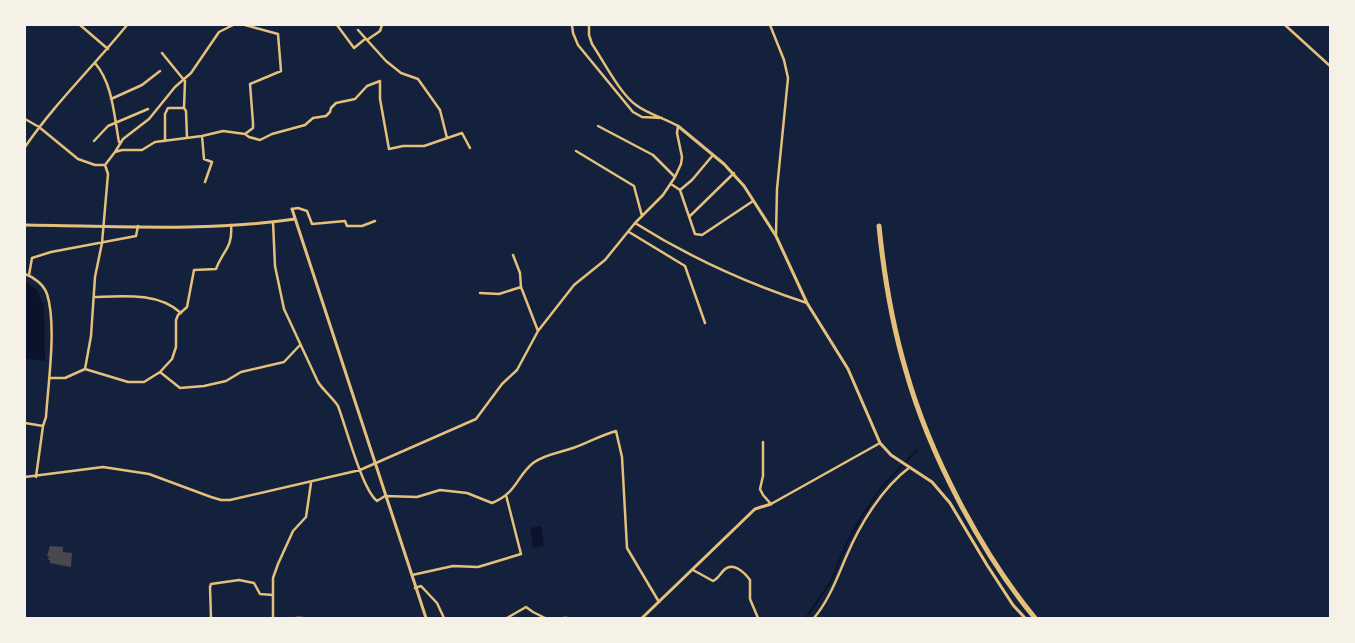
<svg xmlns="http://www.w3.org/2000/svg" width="1355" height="643" font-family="Literata,serif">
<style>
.water{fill:#0b132b}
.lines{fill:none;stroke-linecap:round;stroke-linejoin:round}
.stream{stroke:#0b132b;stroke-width:2}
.building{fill:#48494c}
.minor{stroke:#e5c07b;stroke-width:2.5}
.tertiary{stroke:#e5c07b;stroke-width:3}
.motorway{stroke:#e5c07b;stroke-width:5}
</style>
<rect width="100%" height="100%" fill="#14213d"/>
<!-- water -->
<path class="water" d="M25,281L37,290L44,306L45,361L27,359L25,363Z
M541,526L544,546L533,548L530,528Z"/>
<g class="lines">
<!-- stream -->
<path class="stream" d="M806,618L831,581L846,545L862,516L881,488L917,450"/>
</g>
<!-- building -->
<path class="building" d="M50,546L63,547V552L72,553L71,567L50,563V560H48L49,556H47Z"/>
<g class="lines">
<!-- minor -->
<path class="minor" d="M80,25L108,49
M337,25L354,48L365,39
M572,25L573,33L578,45L633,112L642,117L662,118
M770,25L784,60L788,78L777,189L776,235
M1285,25L1330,66
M358,30L386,61L401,73L418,79L440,110L447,138
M367,40L380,31L382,25
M162,53L184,80
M95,63C113,84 114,116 119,142
M185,81L184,108L186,111L187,138
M111,99L142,85L160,71
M25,119L39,127L78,159L95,165H105L115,152L123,139L149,119L175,87L191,73L219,32L233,25
M598,126L653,155L675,177
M245,134L253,128V123L250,84L281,71L278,34L245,25
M202,136L204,159L212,162L205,182
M94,141L108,126L148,109
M165,141V114L168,108H184
M25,147C55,103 94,66 127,25
M576,151L634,186L642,216
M115,152L122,150H142L155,142L202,136L223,131L245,134L249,137L260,140L272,134L305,125L313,118L326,116L330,112L331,108L336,103L355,99L367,86L380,81V99L389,149L403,146H424L462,133L470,148
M671,184L680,190L695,234L702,235L753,201
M680,190L692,180L713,155
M292,209L298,208L307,211L312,224L345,221L347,226H362L375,221
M690,216L734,173
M273,222L275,266L284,309L318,382C323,390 334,399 338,406C346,427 362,489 377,501L385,496L417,497L440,490L467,493L492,503C517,493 516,477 533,463C545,454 559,453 573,448C588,443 601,435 616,431L622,457L627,548L659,602
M635,223C689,257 746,283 807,303
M629,232L685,266L705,323
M513,255L520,273L521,287L538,331
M25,274C34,277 44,285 47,294C57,325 48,384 46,417L43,426L36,477
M29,275L32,258L51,252L136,236L138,226
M480,293L499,294L521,287
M94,297C123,296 158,292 181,313
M85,369L91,336L95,277L102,243L108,174L105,165
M160,372L180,388L204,386L226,381L241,372L284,362L300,345
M49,378H65L85,369L128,382H144L160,372L172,359L176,347V320L178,315L187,307L194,270L216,269C223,250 233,248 231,225
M25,423L43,426
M763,442V476L760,489L763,495L771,504L880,443
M25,477L103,467L149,474L211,497L221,500H230L360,470L476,419L502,384L517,370L538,331L574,285L605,260L635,223L663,195L675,177L681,164L682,157L677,133L678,126C664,118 648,114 636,105C620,94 603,60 592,44L589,35V25
M693,570L713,581C718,579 720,574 724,570C733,561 745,573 750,580V599L758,618
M412,575L453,566L478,567L521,554L506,495
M415,588L421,586L437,603L444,618
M211,618L210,587L211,584L239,580L254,583L260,594L273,595
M273,618V578L278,564L293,531L306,517L311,483
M296,618H302
M507,618L526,607L533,612L545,618
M564,618H567
M814,618C829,600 837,578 846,557C860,524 882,488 910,467"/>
<!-- tertiary -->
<path class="tertiary" d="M678,126L724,164L744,186L776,236L807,303L848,369L880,443L891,455L932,482L950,503L987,565L1013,605L1025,618
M292,209L426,618
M25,225C115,226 206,232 295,219
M642,618L755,509L771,504"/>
<!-- motorway -->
<path class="motorway" d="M879,226C884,276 892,324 906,371C929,453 981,553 1035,618"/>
</g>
<!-- border -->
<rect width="1355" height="643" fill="none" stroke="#f6f1e7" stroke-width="52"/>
</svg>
